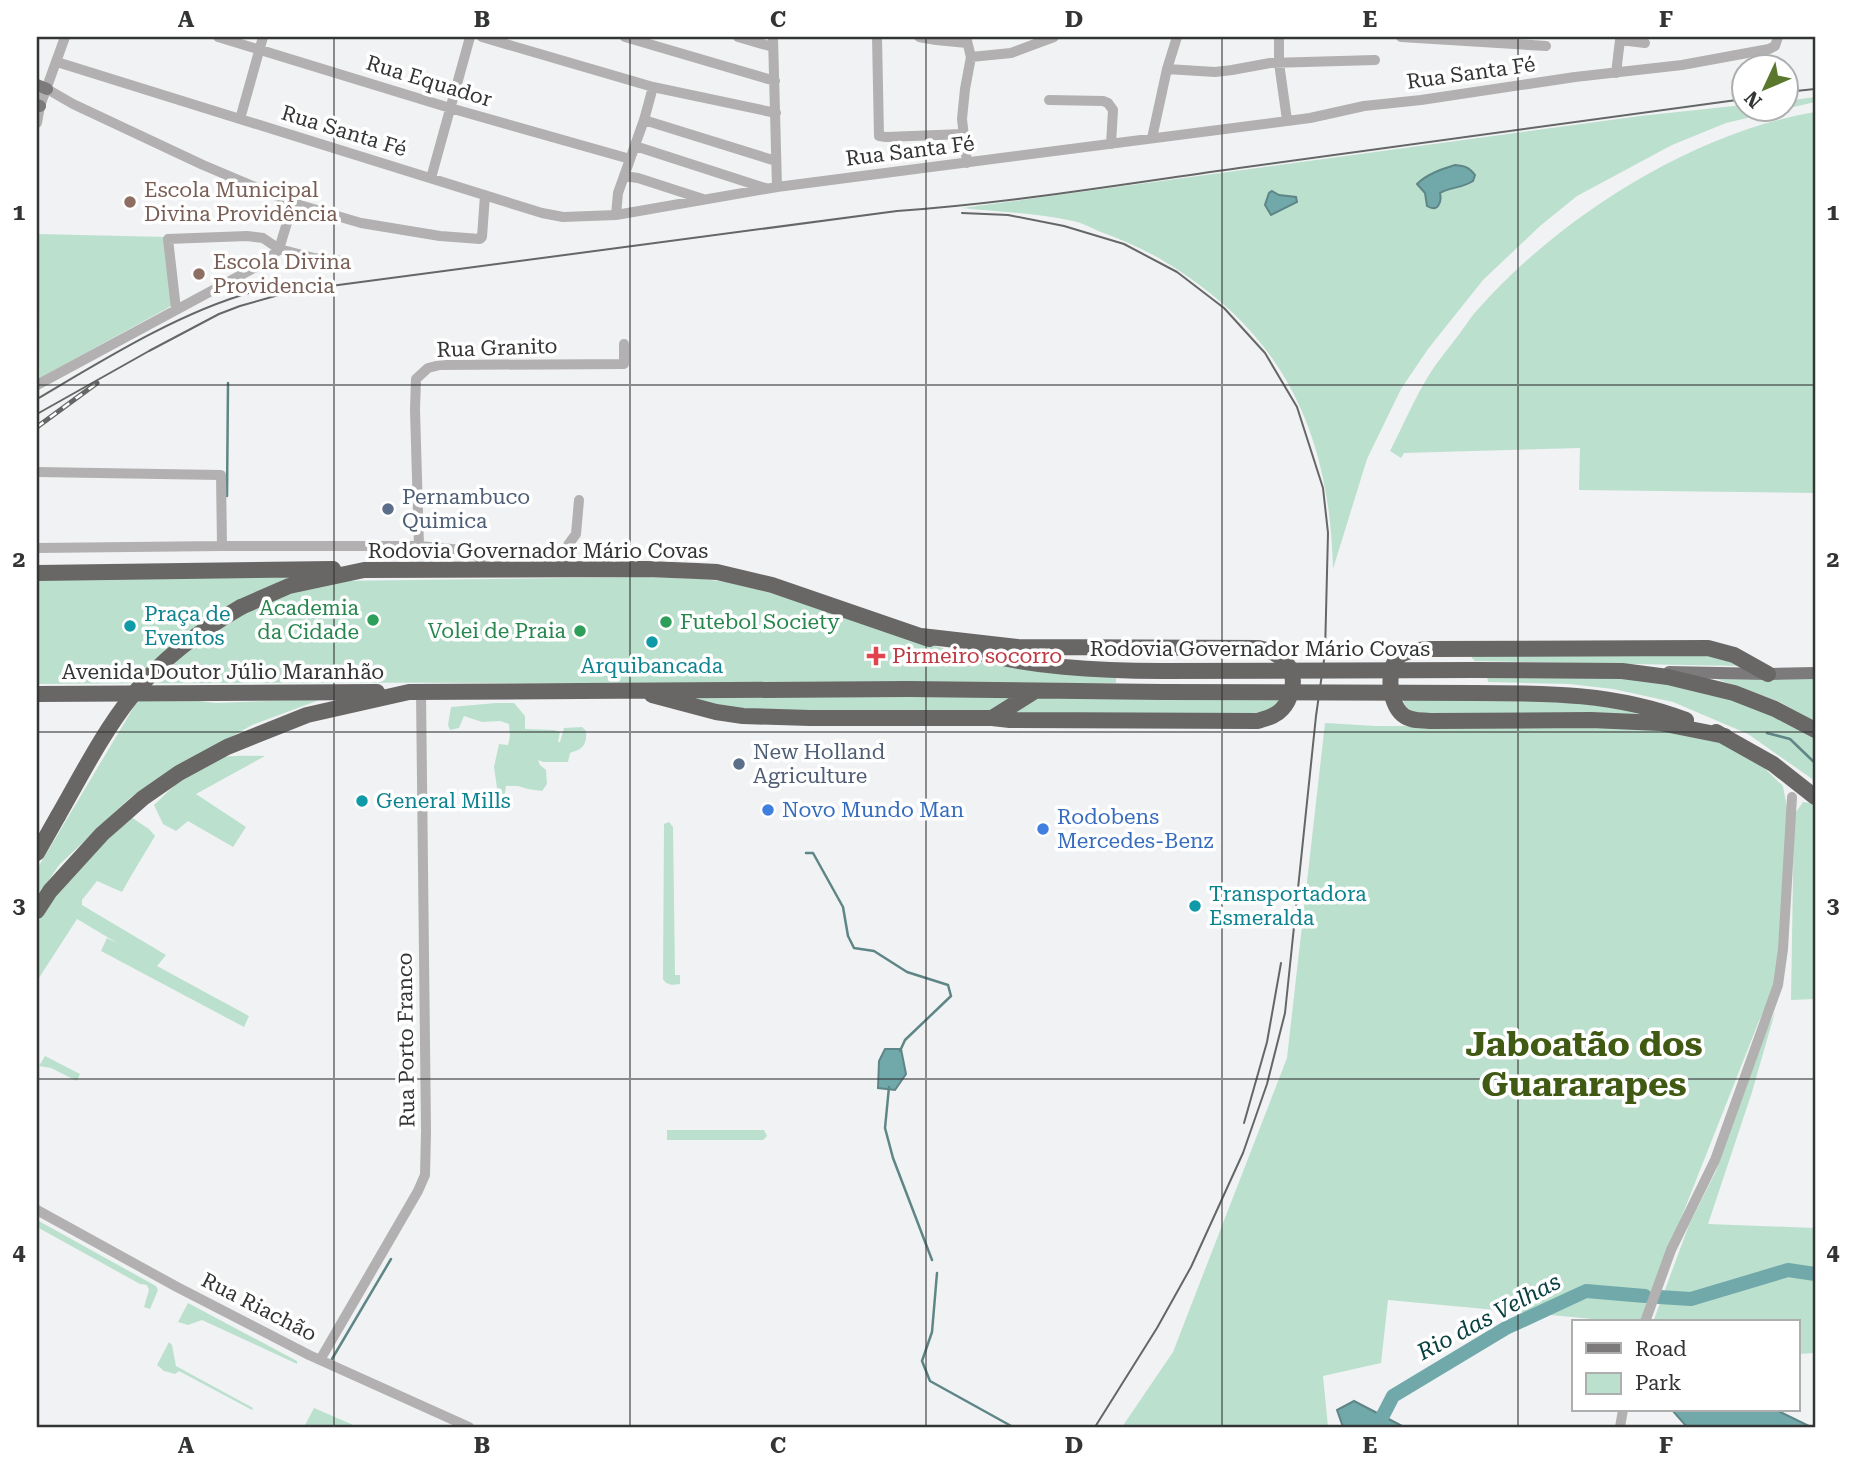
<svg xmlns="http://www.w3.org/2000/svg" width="1852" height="1464" font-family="'Roboto Serif',serif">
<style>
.green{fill:#bce0ce}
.water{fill:#71a9aa;stroke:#5e8687;stroke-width:2}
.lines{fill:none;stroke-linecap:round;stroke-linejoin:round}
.stream{stroke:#5e8687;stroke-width:2.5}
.river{stroke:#71a9aa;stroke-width:14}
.minor{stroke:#b2b0b0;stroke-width:10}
.major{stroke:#7c7a7a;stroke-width:12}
.highway{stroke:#696666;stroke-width:16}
.tram{stroke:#656666;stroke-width:2}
.rail-casing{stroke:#656666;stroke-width:5}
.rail{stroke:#fff;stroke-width:2.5;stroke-dasharray:8;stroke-linecap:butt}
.highway-bridge{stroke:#696666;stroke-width:16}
.grid{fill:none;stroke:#333434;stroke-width:2;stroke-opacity:0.55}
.education-dot{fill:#8d6e63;stroke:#fff;stroke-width:2.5}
.service-dot{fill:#5c6f8a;stroke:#fff;stroke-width:2.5}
.leisure-dot{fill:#2e9e5b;stroke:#fff;stroke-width:2.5}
.culture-dot{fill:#0f9aa8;stroke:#fff;stroke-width:2.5}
.health-dot{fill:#e0444e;stroke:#fff;stroke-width:2.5}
.shop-dot{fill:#3f7fe0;stroke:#fff;stroke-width:2.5}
.labels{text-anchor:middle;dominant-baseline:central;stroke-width:7;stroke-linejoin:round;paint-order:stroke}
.street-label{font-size:21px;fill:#333434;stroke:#fff}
.education-label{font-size:21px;fill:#785e54;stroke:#fff;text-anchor:start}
.service-label{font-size:21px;fill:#4e5e75;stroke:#fff;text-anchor:start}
.leisure-label{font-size:21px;fill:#27864d;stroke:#fff;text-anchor:end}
.culture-label{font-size:21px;fill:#0d838f;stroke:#fff;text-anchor:start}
.health-label{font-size:21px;fill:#be3a42;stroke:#fff;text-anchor:start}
.shop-label{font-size:21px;fill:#366cbe;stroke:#fff;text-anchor:start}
.water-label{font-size:23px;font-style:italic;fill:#084041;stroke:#fff}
.town-label{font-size:35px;font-weight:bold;fill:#405a14;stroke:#fff}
.neatline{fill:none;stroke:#333434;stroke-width:2.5}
.grid-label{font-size:23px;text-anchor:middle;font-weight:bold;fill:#333434}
</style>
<rect width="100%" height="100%" fill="#f1f2f4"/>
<!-- green -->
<path class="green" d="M1815,97V102L1726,123L1672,145L1577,196L1540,226L1483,280L1428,349L1401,389L1367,459L1333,569C1330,443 1290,345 1184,274C1157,255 1129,242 1098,231C1090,227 1082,223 1073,221C1037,213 999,212 962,208L1640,116L1743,105L1744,108H1786V101Z
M1815,112V493L1579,490L1580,448L1404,453L1401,458L1390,451C1403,426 1414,399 1429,375C1437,362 1448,349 1457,337C1465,327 1471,316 1480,307C1561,216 1694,132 1815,112Z
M38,234L167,237L173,305L40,378Z
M288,575L336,581L644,577L702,579L727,582L764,591L857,620L919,641L979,659L1116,675V683C756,685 396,681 37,684V578Z
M1472,654H1709L1741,666L1475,661L1472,658Z
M1487,676L1650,678L1741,699L1815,734V781L1748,734L1673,702L1613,689L1569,684L1488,682Z
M1711,677H1815V722L1778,701Z
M691,694L1285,697L1267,715L743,716L680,703Z
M180,699L216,703L322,699L252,725L157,779L131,797L59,865L37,898V869L138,700Z
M1403,699L1551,700L1581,703L1653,714L1421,715C1413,712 1404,709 1403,699Z
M496,703H514L525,716V729L554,730L560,732L558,742H560L564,728L582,727L586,731C587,745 583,749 570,753L568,762H543L538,760L540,765L546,770L547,784L542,791L528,789L518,786H506L504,801L499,802L494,767L499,744L508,745L510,736L509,724L500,721L482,722L464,716L459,728L450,730L448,725L451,707Z
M1325,723L1376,726L1666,727L1719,742L1759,763L1783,786L1787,808L1782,925L1775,987L1759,1021L1640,1322H1625L1388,1300L1381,1363L1323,1376L1328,1427H1122L1173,1352L1287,1058Z
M265,756L196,794L246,827L233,847L188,821L176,831L163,824L154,805C166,794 191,768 205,762C223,754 246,756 265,756Z
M1803,802L1811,803L1815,806V999L1791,1000L1794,815Z
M131,817L149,829L155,836C144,855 132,873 122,892L97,881L82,900V905L166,955L157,966L249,1016L244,1027L101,951L107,938L119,944L77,919L37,981V924L62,884Z
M669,822L673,827L675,975H680V984L672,985L666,983L663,979L664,824Z
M1775,1012L1752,1092L1708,1224L1815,1228V1353L1798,1354V1322H1653L1689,1225L1716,1171L1765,1033Z
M45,1056L80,1074L77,1081L51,1068L39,1066Z
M667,1130H764L767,1136L763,1140H667Z
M37,1220L156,1286L158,1290L150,1309L144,1307L149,1290L147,1285L140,1284L37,1227Z
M188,1303L297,1361V1364L202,1320L188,1325L178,1322Z
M169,1342L172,1345L176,1366L253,1408L252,1410L179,1371L175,1374L164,1371L157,1365Z
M314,1408L358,1427H304Z"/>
<!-- water -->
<path class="water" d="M1455,165C1465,166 1469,167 1475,175L1473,181C1463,188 1450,187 1440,193C1442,202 1438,213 1427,206L1425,193L1417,184C1427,174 1442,169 1455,165Z
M1272,191L1279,195L1296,197L1297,202L1271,215L1265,205L1269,193Z
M885,1049H901L906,1074L895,1090L878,1088L879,1061Z
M1354,1401L1404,1427H1343L1337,1410Z
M1672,1410H1776L1811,1427H1687Z"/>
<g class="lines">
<!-- stream -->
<path class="stream" d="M227,496L228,383
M1767,733L1790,739L1815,763
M806,853H813L843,907L848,936L854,948L874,951L907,972L948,985L951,996L905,1040L900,1051
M889,1087L885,1128L893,1158L932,1260
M937,1273L932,1332L922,1361L930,1381L1013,1427
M332,1359L391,1259"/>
<!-- river -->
<path class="river" d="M1659,1297L1691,1299L1788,1270L1815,1274
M1377,1427L1393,1396L1506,1328L1586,1291L1645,1296"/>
<!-- minor -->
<path class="minor" d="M218,37L450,108L630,159
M482,37L653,87L776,113
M625,37L775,81
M738,37L773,47
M773,37L777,187
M877,37L879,136L886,137L963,134
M919,37L936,40L967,43
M966,37L971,57L965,89L962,119L967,163
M1279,37V63L1287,120
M1401,37L1546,46
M971,57L1011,53L1054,37
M57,62L542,213L563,217L616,215L777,187L1310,118L1364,106L1421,100L1575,77L1682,65L1769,49L1775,46L1778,37
M1167,69L1215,72L1232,70L1270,63L1375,60
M1616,73L1620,40L1645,43
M47,89L73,104L203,165L293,203L361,223L440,236L480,239L482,237L485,195
M1049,100L1103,101L1108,103L1113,110L1111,144
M240,119L263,37
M644,120L776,161
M37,123L40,106L65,37
M1152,138L1167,69L1177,37
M635,146L765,188
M624,176L638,178L703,199
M431,178L470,37
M616,215L618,193L644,120L653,87
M176,309L168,239L247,236L263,238L279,249L314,258L342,261
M37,385L267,261L279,249L293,203
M37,472L221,475L222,546
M419,546L415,410L416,379L428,368L440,365L624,364V344
M37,548L222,546H419L473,551L480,559L481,569
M566,569L568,545L576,534L579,500
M37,1210L177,1287L309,1355L469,1427
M1645,1322L1671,1250L1715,1160L1778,985L1783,949L1792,797
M320,1360L418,1191L425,1175L426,1131L421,692
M1620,1427L1623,1410"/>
<!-- major -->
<path class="major" d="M37,85L47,89
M37,105L40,106
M1669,672L1768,674L1815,673"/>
<!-- highway -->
<path class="highway" d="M37,573L333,569
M241,607L289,586L364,570L647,569L697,571L717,572L772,585L929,639
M967,650C1031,667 1096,671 1162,671
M1475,670L1622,671L1668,677L1734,693L1775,709L1815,730
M1475,693C1548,693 1616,693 1686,720
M37,694L377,692
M652,695L716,712L743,716L810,718H992L1010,720L1258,721C1267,718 1276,716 1282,709C1288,703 1290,697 1292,689C1297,667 1280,652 1259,648L1018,647L921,636
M992,718L1035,691
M1716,732L1773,764L1815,797
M1725,736L1660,723L1591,720L1430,721C1420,720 1410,721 1403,715C1388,703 1385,664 1402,654C1410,650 1421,650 1430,649L1708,648L1734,655L1768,674
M37,853L58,816
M37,911L50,891L102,834L143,798L179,773L227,747L307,715L409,692L908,689L1162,692"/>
<!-- tram -->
<path class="tram" d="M1786,92L1815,89
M962,213L1008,215L1064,226L1124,244L1177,272L1224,308L1265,353L1297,407L1323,488L1328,533L1325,653L1316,716L1285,1013L1267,1084L1243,1153L1191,1267L1157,1328L1095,1427
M37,399C103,360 178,313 252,292
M37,414L149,351L219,314L240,306L293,291L897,211C1011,203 1125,184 1239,168C1407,145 1575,121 1744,99
M1244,1123L1267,1042L1281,963"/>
<defs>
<path id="rail" d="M37,427L97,383"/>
</defs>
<!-- rail casing -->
<use href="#rail" class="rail-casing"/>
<!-- rail -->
<use href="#rail" class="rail"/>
<!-- highway-bridge -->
<path class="highway-bridge" d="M1162,671L1475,670
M1162,692L1475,693
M58,816C81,776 103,732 132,696C162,658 200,631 241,607"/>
</g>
<!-- grid -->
<path class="grid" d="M334,37V1427M630,37V1427M926,37V1427M1222,37V1427M1518,37V1427M37,385H1815M37,732H1815M37,1079H1815"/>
<!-- markers -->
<g class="education-dot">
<circle cx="130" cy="202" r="7"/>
<circle cx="199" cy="274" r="7"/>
</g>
<g class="service-dot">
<circle cx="388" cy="509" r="7"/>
<circle cx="739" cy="764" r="7"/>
</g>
<g class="leisure-dot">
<circle cx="373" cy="620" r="7"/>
<circle cx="666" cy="622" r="7"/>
<circle cx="580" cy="631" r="7"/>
</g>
<g class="culture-dot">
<circle cx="130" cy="626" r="7"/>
<circle cx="652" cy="642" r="7"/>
<circle cx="362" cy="801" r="7"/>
<circle cx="1195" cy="906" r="7"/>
</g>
<path class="health-dot" d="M872.5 645.5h7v7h7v7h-7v7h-7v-7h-7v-7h7z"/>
<g class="shop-dot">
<circle cx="768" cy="810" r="7"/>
<circle cx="1043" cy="829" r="7"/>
</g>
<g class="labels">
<!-- street labels -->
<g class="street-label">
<text transform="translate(1471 73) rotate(-8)">Rua Santa Fé</text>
<text transform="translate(429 81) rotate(17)">Rua Equador</text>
<text transform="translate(344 131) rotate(17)">Rua Santa Fé</text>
<text transform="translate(910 151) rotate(-7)">Rua Santa Fé</text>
<text transform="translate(497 348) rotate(-2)">Rua Granito</text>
<text x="538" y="551">Rodovia Governador Mário Covas</text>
<text x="1260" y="649">Rodovia Governador Mário Covas</text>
<text x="223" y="672">Avenida Doutor Júlio Maranhão</text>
<text transform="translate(406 1040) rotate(-91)">Rua Porto Franco</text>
<text transform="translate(259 1307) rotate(27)">Rua Riachão</text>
</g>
<!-- education labels -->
<g class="education-label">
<text x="144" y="190">Escola Municipal<tspan x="144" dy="24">Divina Providência</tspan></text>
<text x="213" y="262">Escola Divina<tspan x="213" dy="24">Providencia</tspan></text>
</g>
<!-- service labels -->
<g class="service-label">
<text x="402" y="497">Pernambuco<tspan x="402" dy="24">Quimica</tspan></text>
<text x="753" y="752">New Holland<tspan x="753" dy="24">Agriculture</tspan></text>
</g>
<!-- leisure labels -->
<g class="leisure-label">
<text x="359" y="608">Academia<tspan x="359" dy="24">da Cidade</tspan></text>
<text x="680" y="622" text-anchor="start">Futebol Society</text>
<text x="566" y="631">Volei de Praia</text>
</g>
<!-- culture labels -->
<g class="culture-label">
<text x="144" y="614">Praça de<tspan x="144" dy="24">Eventos</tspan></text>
<text x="652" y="666" text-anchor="middle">Arquibancada</text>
<text x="376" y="801">General Mills</text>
<text x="1209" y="894">Transportadora<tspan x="1209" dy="24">Esmeralda</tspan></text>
</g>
<!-- health labels -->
<g class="health-label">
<text x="892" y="656">Pirmeiro socorro</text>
</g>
<!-- shop labels -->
<g class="shop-label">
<text x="782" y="810">Novo Mundo Man</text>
<text x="1057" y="817">Rodobens<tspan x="1057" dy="24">Mercedes-Benz</tspan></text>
</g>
<!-- water labels -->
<g class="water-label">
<text transform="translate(1489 1317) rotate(-28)">Rio das Velhas</text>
</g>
<!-- town labels -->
<g class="town-label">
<text x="1584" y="1044">Jaboatão dos<tspan x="1584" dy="40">Guararapes</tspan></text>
</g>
</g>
<!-- border -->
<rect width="1852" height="1464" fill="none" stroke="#ffffff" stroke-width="77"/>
<!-- legend -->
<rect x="1572" y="1320" width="228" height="91" fill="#ffffff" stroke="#adaeae" stroke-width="2"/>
<rect x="1586" y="1343" width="35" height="10" fill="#7c7a7a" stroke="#adaeae" stroke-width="2"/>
<text x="1635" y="1356" font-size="21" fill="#333434">Road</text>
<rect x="1586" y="1373" width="35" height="21" fill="#bce0ce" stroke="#adaeae" stroke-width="2"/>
<text x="1635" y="1390" font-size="21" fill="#333434">Park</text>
<!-- north arrow -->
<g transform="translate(1765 88) rotate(226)"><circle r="33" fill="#ffffff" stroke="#adaeae" stroke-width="2"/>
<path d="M0-5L12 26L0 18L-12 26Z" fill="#5a782d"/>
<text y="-10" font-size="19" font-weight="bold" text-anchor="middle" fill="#333434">N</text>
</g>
<rect x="38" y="38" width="1776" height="1388" class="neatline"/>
<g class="grid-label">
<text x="186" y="27">A</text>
<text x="482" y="27">B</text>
<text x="778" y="27">C</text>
<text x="1074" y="27">D</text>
<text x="1370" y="27">E</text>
<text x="1666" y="27">F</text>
<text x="19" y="220">1</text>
<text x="1833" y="220">1</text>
<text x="19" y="567">2</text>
<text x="1833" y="567">2</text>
<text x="19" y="913">3</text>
<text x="1833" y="913">3</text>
<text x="19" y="1260">4</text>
<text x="1833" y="1260">4</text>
<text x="186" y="1453">A</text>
<text x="482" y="1453">B</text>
<text x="778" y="1453">C</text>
<text x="1074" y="1453">D</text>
<text x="1370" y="1453">E</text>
<text x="1666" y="1453">F</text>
</g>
</svg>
